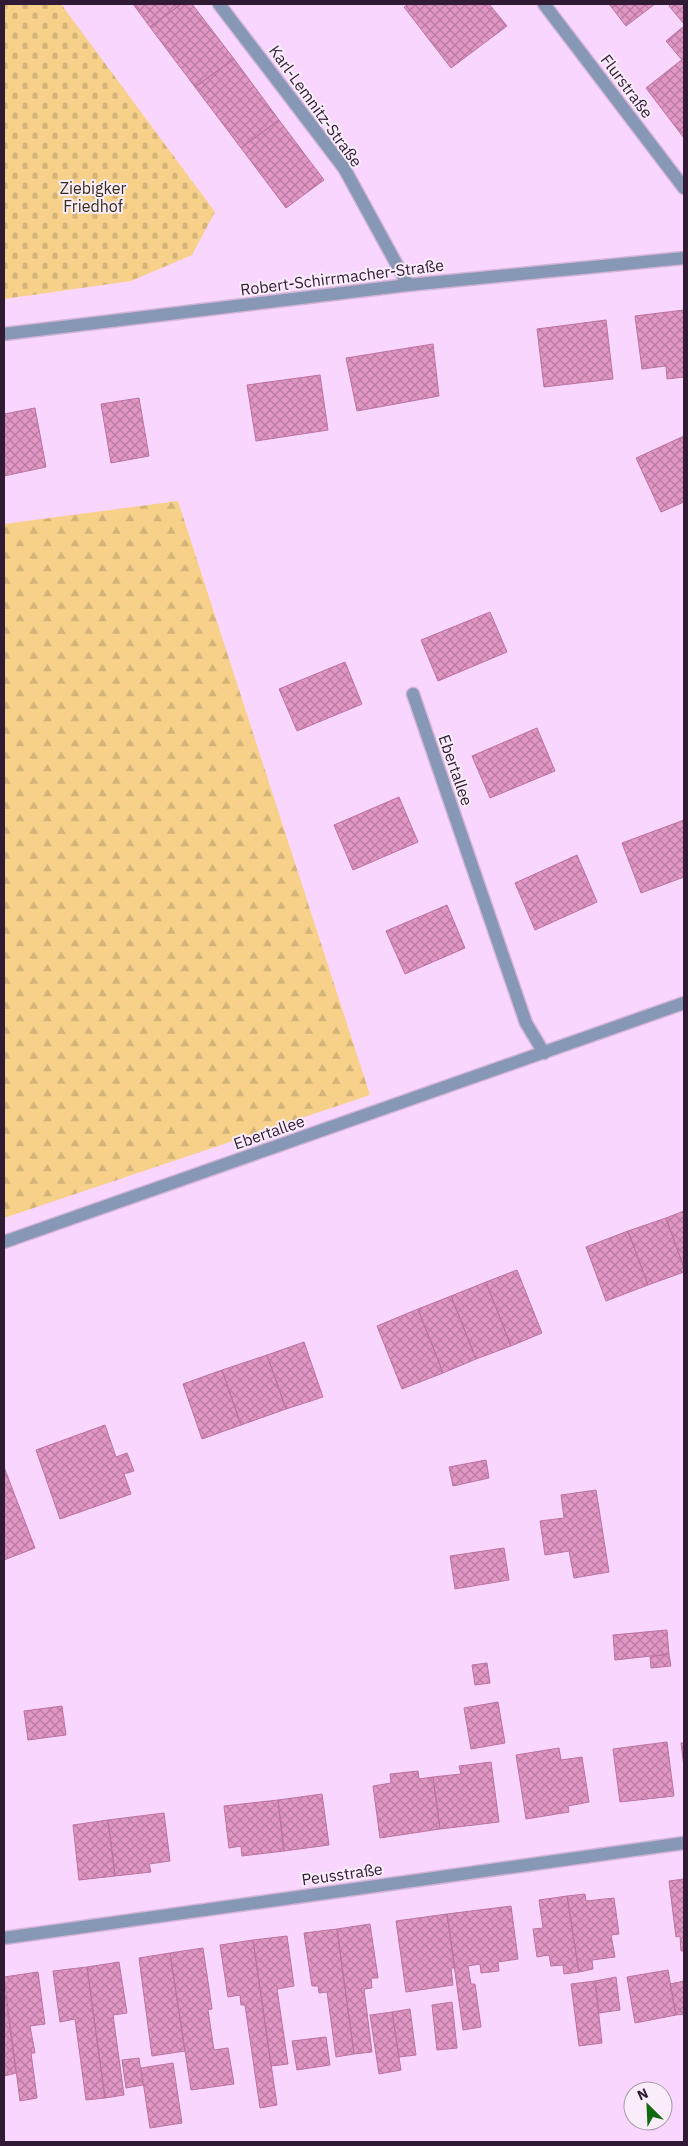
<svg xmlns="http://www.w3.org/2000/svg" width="688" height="2146" font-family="'IBM Plex Sans',sans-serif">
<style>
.forest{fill:url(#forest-firs)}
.cemetery{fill:url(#cemetery-stones)}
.building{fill:url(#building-cross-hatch);stroke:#bc73a1}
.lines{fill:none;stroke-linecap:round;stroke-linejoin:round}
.minor-casing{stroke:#d5b4da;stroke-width:15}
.minor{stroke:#8798b6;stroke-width:12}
.labels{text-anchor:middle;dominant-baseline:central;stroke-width:4;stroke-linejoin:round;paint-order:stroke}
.street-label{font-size:16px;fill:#311b34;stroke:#f9edfa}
.park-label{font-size:16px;fill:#372d1a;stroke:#f9edfa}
</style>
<defs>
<pattern id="forest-firs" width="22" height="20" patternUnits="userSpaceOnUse" patternTransform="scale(1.25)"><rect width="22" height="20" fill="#f7d18a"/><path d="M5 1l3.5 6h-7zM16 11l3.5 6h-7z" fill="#d4b378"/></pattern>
<pattern id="cemetery-stones" width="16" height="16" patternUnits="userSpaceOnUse" patternTransform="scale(1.25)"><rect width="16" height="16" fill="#f7d18a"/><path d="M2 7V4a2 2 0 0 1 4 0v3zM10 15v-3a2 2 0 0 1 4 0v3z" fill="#d4b378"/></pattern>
<pattern id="building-cross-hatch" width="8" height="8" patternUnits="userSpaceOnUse" patternTransform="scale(1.25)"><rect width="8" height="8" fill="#e196c4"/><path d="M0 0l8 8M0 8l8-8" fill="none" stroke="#b77aa0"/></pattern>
</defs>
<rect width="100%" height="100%" fill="#f9d6fe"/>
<!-- forest -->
<path class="forest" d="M178,501L370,1095L4,1218V524Z"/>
<!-- cemetery -->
<path class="cemetery" d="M4,4H61L215,212L192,255L131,281L4,299Z"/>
<!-- building -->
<path class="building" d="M133,4H181L150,27Z
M181,4H192L234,59L195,87L150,27Z
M409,4H489L507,26L451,68L404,7Z
M609,4H655L626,26Z
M671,4H684V24L669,6Z
M684,26V58L682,60L666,41Z
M684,58V138L646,88Z
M234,59L279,120L241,148L195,87Z
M279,120L324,180L286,208L241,148Z
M684,310V377L667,379L666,366L642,369L635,316Z
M606,320L613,379L544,387L537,329Z
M433,344L439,396L357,411L346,358Z
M320,375L328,430L256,441L247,385Z
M139,398L149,456L111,463L101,404Z
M35,408L46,467L4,476V414Z
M684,436V502L661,512L636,458Z
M490,612L507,652L438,681L421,640Z
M345,662L362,704L297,731L279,689Z
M537,728L555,771L490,798L472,756Z
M399,797L418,842L353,870L334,825Z
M684,820V877L641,893L622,843Z
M577,855L597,902L535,930L515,883Z
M447,905L465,948L405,974L386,931Z
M684,1211V1268L666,1218Z
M666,1218L684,1268V1272L648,1285L628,1231Z
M628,1231L648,1285L606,1301L586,1247Z
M517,1270L542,1333L511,1346L486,1282Z
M486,1282L511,1346L476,1359L451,1296Z
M451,1296L476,1359L443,1373L418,1309Z
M418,1309L443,1373L402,1389L377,1326Z
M304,1342L323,1397L286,1409L267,1355Z
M267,1355L286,1409L241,1425L222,1370Z
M222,1370L241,1425L202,1439L183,1384Z
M105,1425L116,1457L127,1453L134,1471L124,1474L131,1494L60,1519L36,1450Z
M486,1460L489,1478L453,1486L449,1467Z
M4,1467L35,1548L4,1560Z
M596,1490L609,1572L574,1578L569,1551L545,1555L540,1521L564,1518L561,1495Z
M504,1548L509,1580L455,1589L450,1556Z
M667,1630L669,1654L615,1660L613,1635Z
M669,1654L671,1666L651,1668L650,1657Z
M487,1663L490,1683L475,1685L472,1665Z
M498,1702L505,1743L471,1749L464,1708Z
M62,1706L66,1735L28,1740L24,1711Z
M667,1742L674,1796L620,1802L613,1749Z
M681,1743H684V1767Z
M559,1748L561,1760L582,1757L589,1802L568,1806L569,1812L526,1819L516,1755Z
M491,1762L499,1822L440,1829L433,1777L461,1774L459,1766Z
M418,1771L419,1779L433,1777L440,1829L380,1838L373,1786L391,1783L390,1774Z
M322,1794L329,1845L284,1851L278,1800Z
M278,1800L284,1851L242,1856L241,1846L229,1848L224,1806Z
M164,1813L170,1861L149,1864L151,1872L115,1876L108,1820Z
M108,1820L115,1876L79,1880L73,1825Z
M684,1879V1951H681L680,1936L676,1937L669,1881Z
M585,1894L586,1901L614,1898L619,1934L611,1935L615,1957L592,1960L593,1969L579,1972L567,1896Z
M567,1896L579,1972L564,1974L563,1965L551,1966L549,1955L537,1957L533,1929L543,1928L539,1900Z
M511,1906L518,1959L498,1962L499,1971L481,1973L480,1964L468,1966L471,1984H475L481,2027L463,2030L447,1914Z
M447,1914L455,1968H451L453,1985L406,1992L396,1921Z
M370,1924L378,1978H371L372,1988L364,1989L372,2052L354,2054L337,1929Z
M337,1929L354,2054L336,2057L327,1992L319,1993L318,1986H312L304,1933Z
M287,1936L294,1986L277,1989L288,2064L271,2066L253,1940Z
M253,1940L277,2105L260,2108L245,2005H241L240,1995L228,1997L220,1945Z
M203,1948L212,2009L208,2010L214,2050L228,2048L234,2084L191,2090L170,1953Z
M170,1953L185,2051L152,2056L139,1958Z
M119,1962L127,2013L113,2015L124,2095L105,2098L87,1967Z
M87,1967L105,2098L86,2100L75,2019L60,2022L53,1971Z
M668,1970L676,2015L635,2023L627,1977Z
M38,1972L45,2024L30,2026L35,2053H31L37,2098L20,2101L4,1977Z
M616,1977L620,2010L599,2013L595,1981Z
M595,1981L602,2043L579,2046L571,1984Z
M684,1981V2014L676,2015L670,1984Z
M4,1986L16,2073L4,2076Z
M452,2002L457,2048L437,2050L432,2005Z
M410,2009L416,2055L399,2057L392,2012Z
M392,2012L401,2070L379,2074L370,2015Z
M326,2037L330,2065L297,2070L292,2041Z
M139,2058L143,2085L126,2088L122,2060Z
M173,2063L182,2123L150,2128L141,2068Z"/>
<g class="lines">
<defs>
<path id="minor" d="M219,4L344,168L408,285
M544,4L684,188
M4,334L408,285L684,258
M413,694L526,1023L544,1053
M4,1242L684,1003
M4,1938L684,1843"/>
</defs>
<!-- minor casing -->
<use href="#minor" class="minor-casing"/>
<!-- minor -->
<use href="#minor" class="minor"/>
</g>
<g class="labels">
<!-- street labels -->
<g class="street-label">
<text transform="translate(627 86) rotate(53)">Flurstraße</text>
<text transform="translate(316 106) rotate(54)">Karl-Lemnitz-Straße</text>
<text transform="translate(342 277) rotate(-7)">Robert-Schirrmacher-Straße</text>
<text transform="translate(456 770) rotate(71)">Ebertallee</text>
<text transform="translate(269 1132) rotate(-19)">Ebertallee</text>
<text transform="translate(342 1874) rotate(-8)">Peusstraße</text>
</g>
<!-- park labels -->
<g class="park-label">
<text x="93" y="188">Ziebigker<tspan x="93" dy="18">Friedhof</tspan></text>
</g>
</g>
<!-- border -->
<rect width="688" height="2146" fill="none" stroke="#311b34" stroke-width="10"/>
<!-- north arrow -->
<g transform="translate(648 2106) rotate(336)"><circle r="24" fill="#f9edfa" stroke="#a999ab"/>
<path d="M0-4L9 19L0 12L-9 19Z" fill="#12680c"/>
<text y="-8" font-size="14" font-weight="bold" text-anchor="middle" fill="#311b34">N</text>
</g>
</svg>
